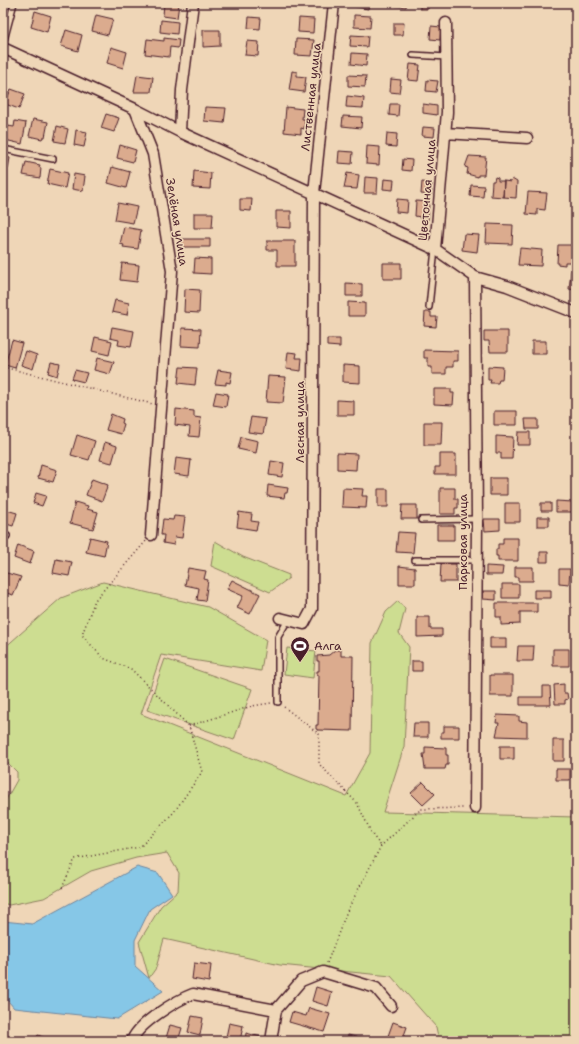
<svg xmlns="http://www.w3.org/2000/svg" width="579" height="1044" font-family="'Shantell Sans',sans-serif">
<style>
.green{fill:#cddd91;stroke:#8c7e5e}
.water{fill:#86c7e7;stroke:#6e849c}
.building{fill:#dbab8e;stroke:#4a1f2b}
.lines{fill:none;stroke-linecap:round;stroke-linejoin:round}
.lane-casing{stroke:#4a1f2b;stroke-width:8}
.street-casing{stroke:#4a1f2b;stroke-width:13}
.path{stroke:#4a1f2b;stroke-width:1.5;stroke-dasharray:1 3;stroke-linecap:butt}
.lane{stroke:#efd6b7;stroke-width:5}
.street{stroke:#efd6b7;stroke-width:10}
.labels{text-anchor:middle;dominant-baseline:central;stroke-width:3;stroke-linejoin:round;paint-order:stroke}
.street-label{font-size:12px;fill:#4a1f2b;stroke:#efd6b7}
.poi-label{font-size:12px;fill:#4a1f2b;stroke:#efd6b7;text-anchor:start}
</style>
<rect width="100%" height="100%" fill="#efd6b7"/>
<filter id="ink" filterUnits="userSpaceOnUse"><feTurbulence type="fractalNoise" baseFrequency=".025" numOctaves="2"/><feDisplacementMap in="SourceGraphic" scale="8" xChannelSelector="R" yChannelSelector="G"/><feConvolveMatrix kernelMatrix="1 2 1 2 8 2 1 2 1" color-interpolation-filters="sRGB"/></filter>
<g filter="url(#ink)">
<!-- green -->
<path class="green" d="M215,541L243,557L289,575V578L270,592L211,566Z
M103,582L208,607L266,640L261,671L161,655L141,714L346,796L370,753L372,643L386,612L398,601L405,609L399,633L409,647L404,747L383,812L576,817V1041H439L436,1027L391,976L280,965L164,939L156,968L149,978L139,942L161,906L178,891L179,873L167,853L136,858L91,871L44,898L9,905L3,903V805L17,780V772L3,758V649L61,598Z
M287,648L316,651L313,678L284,674Z
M165,659L252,689L234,740L147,710Z"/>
<!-- water -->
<path class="water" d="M137,867L158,873L172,894L150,909L135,940V966L163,991L117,1019L14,1008L3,995V921L32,924Z"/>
<!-- building -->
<path class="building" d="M164,3L179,4L177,18L163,16Z
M305,3H319V6L305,4Z
M353,3H369L368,9L352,6Z
M396,3H407L406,7L396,6Z
M420,3H429L428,9H420Z
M35,11L51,16L47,32L31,27Z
M96,15L113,19L108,35L92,31Z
M354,15L371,16L370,28L354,27Z
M249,17L261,18L260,29L248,28Z
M299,18L314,19L313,33L298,32Z
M161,20L178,22L177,34L160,32Z
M394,23H404L403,35H394Z
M431,26L441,27L440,40L430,39Z
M66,30L82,35L78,51L61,46Z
M203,30H220V46L203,47Z
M351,35L368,36L367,47L350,46Z
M164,38L179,40L178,48L170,47L169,57L145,54L147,39L164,41Z
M296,39L314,40L312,56L295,55Z
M247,41L259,42L258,56L245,55Z
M111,47L127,52L123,68L107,63Z
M352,53L367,54L366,66L351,64Z
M410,64L420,65L418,81L408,80Z
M292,71L297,72V76L306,77L304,92L289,90Z
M137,75L153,77L151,92H134Z
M348,75L366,76L365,87L348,86Z
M391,79L401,80L399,93L390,92Z
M427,80L438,81L436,92L426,91Z
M11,89L25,94L19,109L5,104Z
M347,96L364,98L363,108L346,107Z
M390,104H399L398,116L389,115Z
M423,104L437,106V115L423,113Z
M205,107L226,108L224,123L204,121Z
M286,107L303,109L302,119H305L304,129L301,128V134L284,132Z
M106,114L119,118L114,132L101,128Z
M343,116L362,117L361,128L342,126Z
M33,119L48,122L45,137H43L42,139L29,136Z
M15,121L26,123L22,144L5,140L8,126L14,127Z
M57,126L68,129L65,143L54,141Z
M423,127L435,128L434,137L422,136Z
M76,130L87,132L84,147L74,145Z
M387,133L397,134L396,147L386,146Z
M120,145L136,150L133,162L117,158Z
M367,146L380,147L379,165L366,164Z
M339,151L353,152L352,164L338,163Z
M3,156L10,158L8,169L3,168Z
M469,156L486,157L484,175H478V177L467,174L468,168L465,167Z
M403,159L412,160L411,171L402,170Z
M26,162L40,165L39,167L41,168L40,178L23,175Z
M112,167L130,172L126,188L108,183Z
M50,169L68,173L65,188L47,184Z
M194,171L211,173L210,189L193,188Z
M347,173L359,175L357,189L344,188Z
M74,174L85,176L83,191L72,189Z
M365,177L378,178L377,193H364Z
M495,177L498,178V181H504L503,197L491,196L492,181H494Z
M384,179L394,180L393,190L383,189Z
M512,179L517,182L516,198L503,197L504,181L511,182Z
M422,182L432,183L431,195L421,194Z
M471,185L484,186L483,197L470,196Z
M528,192L547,193L545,210L537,209V215L526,214Z
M240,199H252L251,211L240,210Z
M397,199L408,200L407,213L396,212Z
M416,201L429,202L428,220L420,219V217L415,216Z
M118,203L137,207L133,223L115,220Z
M276,211H291V228L276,227Z
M194,213H213L212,228H194Z
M487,224L513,225L512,244L486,243Z
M124,227L141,230L138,249L123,247L124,245L120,244Z
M464,234L479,235L477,252L462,250Z
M181,239H210V247H181Z
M267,241H295V266H277V250H267Z
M558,245H573L572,262H565V265L557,264Z
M520,248L542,250L541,266L518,265Z
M195,258L211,259V274L194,273Z
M122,263L139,265L137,282L120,280Z
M383,263H401V279H383Z
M571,271H576V290L569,289Z
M346,283L362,284V296H346Z
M185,289L200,290L199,313L184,312Z
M115,300L129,303L127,315L112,312Z
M348,302L365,303V316H348Z
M425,312H431V317H437L436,327L424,326Z
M112,327L134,331L131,347L118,345L119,340L110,338Z
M182,328L201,329L200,347L181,346Z
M484,331H508V352H490L489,341H484Z
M95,337L112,341L109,355L92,351Z
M327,339H340V347L327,346Z
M12,340L22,343L15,368L5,365Z
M532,341H546V354H532Z
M424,350L458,351V361H453V367H446V374H432V367H428V358H424Z
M26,351L37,355L33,369L21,365Z
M288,352L297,353L296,358H302L301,371L286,369Z
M97,358L114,362L110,374L94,370Z
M51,362L60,364L57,376L48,373Z
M343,365L360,366V383L343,382Z
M488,366L503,367L502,380H499L498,383H490L491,380H488Z
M180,367L197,368L195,385L178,383Z
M75,370L87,373L84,382L72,379Z
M218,370L232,372L230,383L226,382V385L215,384Z
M268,376L286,377L283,403L266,402Z
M434,389H451V393H454L453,405L434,404Z
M216,392L228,394L226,407L213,405Z
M337,400L354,401V415H337Z
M176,409L194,411V417L201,418L199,437L189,436L190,427L175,425Z
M494,411H517V425H494Z
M111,414L123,419L122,423L124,424L121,434L106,430Z
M251,417L266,419L263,434L248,432Z
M525,419H538V429H526Z
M424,422H442L441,445H424Z
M518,432H530V445H517Z
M77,435L95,441L89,460L71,455Z
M496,436L513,437L512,459H501V453H496Z
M241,437L258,441L256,453L238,449Z
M105,442L117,446L112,463L100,460Z
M337,453L357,454L356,470L337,469Z
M440,454H456V474H435V467H440Z
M176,458L191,460L189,476L174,474Z
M271,461L284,463L282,477L269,475Z
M41,465L57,470L53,482L38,478Z
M490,478H507V495H490Z
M92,479L108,485L102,501L86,495Z
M268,485L288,488L287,493H285L284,498L267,496Z
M343,488L363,489L362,496H367L366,508L342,507Z
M440,488H455V499H458V508H455V514H440Z
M378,489H388V507H378Z
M36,493L46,496L42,506L33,503Z
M556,501L573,502V512H556Z
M75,502L88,506L87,509L98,512L93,529L70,523Z
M505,503H520V522H505Z
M541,503H551V511H541Z
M402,505H417V519H401Z
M3,509L17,513L13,526L3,523Z
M239,512L252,514L251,521L258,522L256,530L237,527Z
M174,516L185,517L182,538L175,537L174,545L163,543L164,535H161L163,519L173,520Z
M537,517H549V526H537Z
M484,519H500V530L485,531Z
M437,525H454V540H437Z
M398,532L415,533L413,553L396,552Z
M90,537L107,541L104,556L86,552Z
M503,538H518V561H498V556H496V549H498V544H503Z
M18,545L34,551L30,564L14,558Z
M540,552H548V562H540Z
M56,559L72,562L69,576L53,573Z
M441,564H456V582H440Z
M399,566L415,568V584H399Z
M486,566L503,567L502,575H486Z
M515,567H533V581H518V577H515Z
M188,568L206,571L204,579L208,580L205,601L197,600L199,588L185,585Z
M559,569H570L569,584L559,583Z
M3,572L21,577L13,595L3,592Z
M232,580L260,594L250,614L237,608L243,596L227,589Z
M502,584H519V598H502Z
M534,590H551V598H534Z
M483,591H496V600L483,599Z
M496,603H537V612H520V624L501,625V617H496Z
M417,617H430V629H442V636L417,637Z
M490,638H506V648H490Z
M518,646H534L533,661H517Z
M553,649H569V666H553Z
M335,650H341V656H353L352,731L318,730L316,729V725H318L319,675H317V671H319V661H317V656L329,655Z
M412,661H422V671H412Z
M490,675H513V696H490Z
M564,684V693H567L568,699L565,700V704H555L554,685Z
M543,686H550L551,705H520V697H543Z
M497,715L519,716V721L527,722V737L496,736L499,723H496Z
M414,723H428V737H413Z
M444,726H459V738H441V732H444Z
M553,740H564V761H553Z
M500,746H514V759H500Z
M425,747L446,748V755H448V765H446L445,769H425L423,754H425Z
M556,769H570V780H556Z
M423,782L435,794L423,805L411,793Z
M194,963L211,965L209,982L192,979Z
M316,987L332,992L328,1006L312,1001Z
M309,1008L330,1014L324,1032L289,1022L292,1012L306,1016Z
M192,1016L203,1018L200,1035L188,1032Z
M393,1022L407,1027L402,1041L388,1036Z
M229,1023L243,1026L240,1041L226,1037Z
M170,1025L182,1028L178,1041L166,1038Z
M246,1033L261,1037L260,1041H245Z
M38,1035L52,1041H35Z
M348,1035L360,1038L362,1041H346Z"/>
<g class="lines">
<defs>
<path id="lane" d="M3,44L14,3
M413,55L447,57
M3,149L53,159
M429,307L435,249
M421,520L477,519
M3,535L7,536
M415,560H476
M278,702V637L288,620"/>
<path id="street" d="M3,48L135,109L153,154L172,271L151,535
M135,109L180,132L435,249L475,277L507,286L576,313
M180,132L182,90L193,3
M445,133L527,138
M435,249L447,112L446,23
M280,618L304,624L312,609L314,193L334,3
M475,808L477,519L475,277
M276,1010L301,981L323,972L376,988L391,1006
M132,1041C137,1024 177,1000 193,994L276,1010L271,1041"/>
</defs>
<!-- lane casing -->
<use href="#lane" class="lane-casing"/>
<!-- street casing -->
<use href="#street" class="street-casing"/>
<!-- path -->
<path class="path" d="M3,367L153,404
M284,707L319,734V764L357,803L373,836L381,846
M189,726L252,706L271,703
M62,888L75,859L140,847L174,812L202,772L189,726L131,669L103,658L82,635L95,600L146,541
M327,963L347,911L381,846L421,809L465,808"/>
<!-- lane -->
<use href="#lane" class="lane"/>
<!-- street -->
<use href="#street" class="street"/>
</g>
</g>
<!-- icons -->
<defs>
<symbol id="stadium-pin" viewBox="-11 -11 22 30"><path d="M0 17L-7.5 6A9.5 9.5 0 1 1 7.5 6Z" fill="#4a1f2b" stroke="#efd6b7"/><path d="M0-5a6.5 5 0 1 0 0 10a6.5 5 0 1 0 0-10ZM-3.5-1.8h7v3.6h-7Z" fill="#fff"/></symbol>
</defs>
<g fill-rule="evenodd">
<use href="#stadium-pin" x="289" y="635" width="22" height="30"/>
</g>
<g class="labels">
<!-- street labels -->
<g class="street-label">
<text transform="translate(311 97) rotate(-84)">Лиственная улица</text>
<text transform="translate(427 190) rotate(-85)">Цветочная улица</text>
<text transform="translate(177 222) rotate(81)">Зелёная улица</text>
<text transform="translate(300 422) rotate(-90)">Лесная улица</text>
<text transform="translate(463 542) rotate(-90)">Парковая улица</text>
</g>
<!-- poi labels -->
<g class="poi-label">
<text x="314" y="646">Алга</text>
</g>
</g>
<!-- margin -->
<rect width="579" height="1044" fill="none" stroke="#efd6b7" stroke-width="16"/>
<rect x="8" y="8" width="563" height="1028" fill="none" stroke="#4a1f2b" stroke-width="1.5" filter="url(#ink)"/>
</svg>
